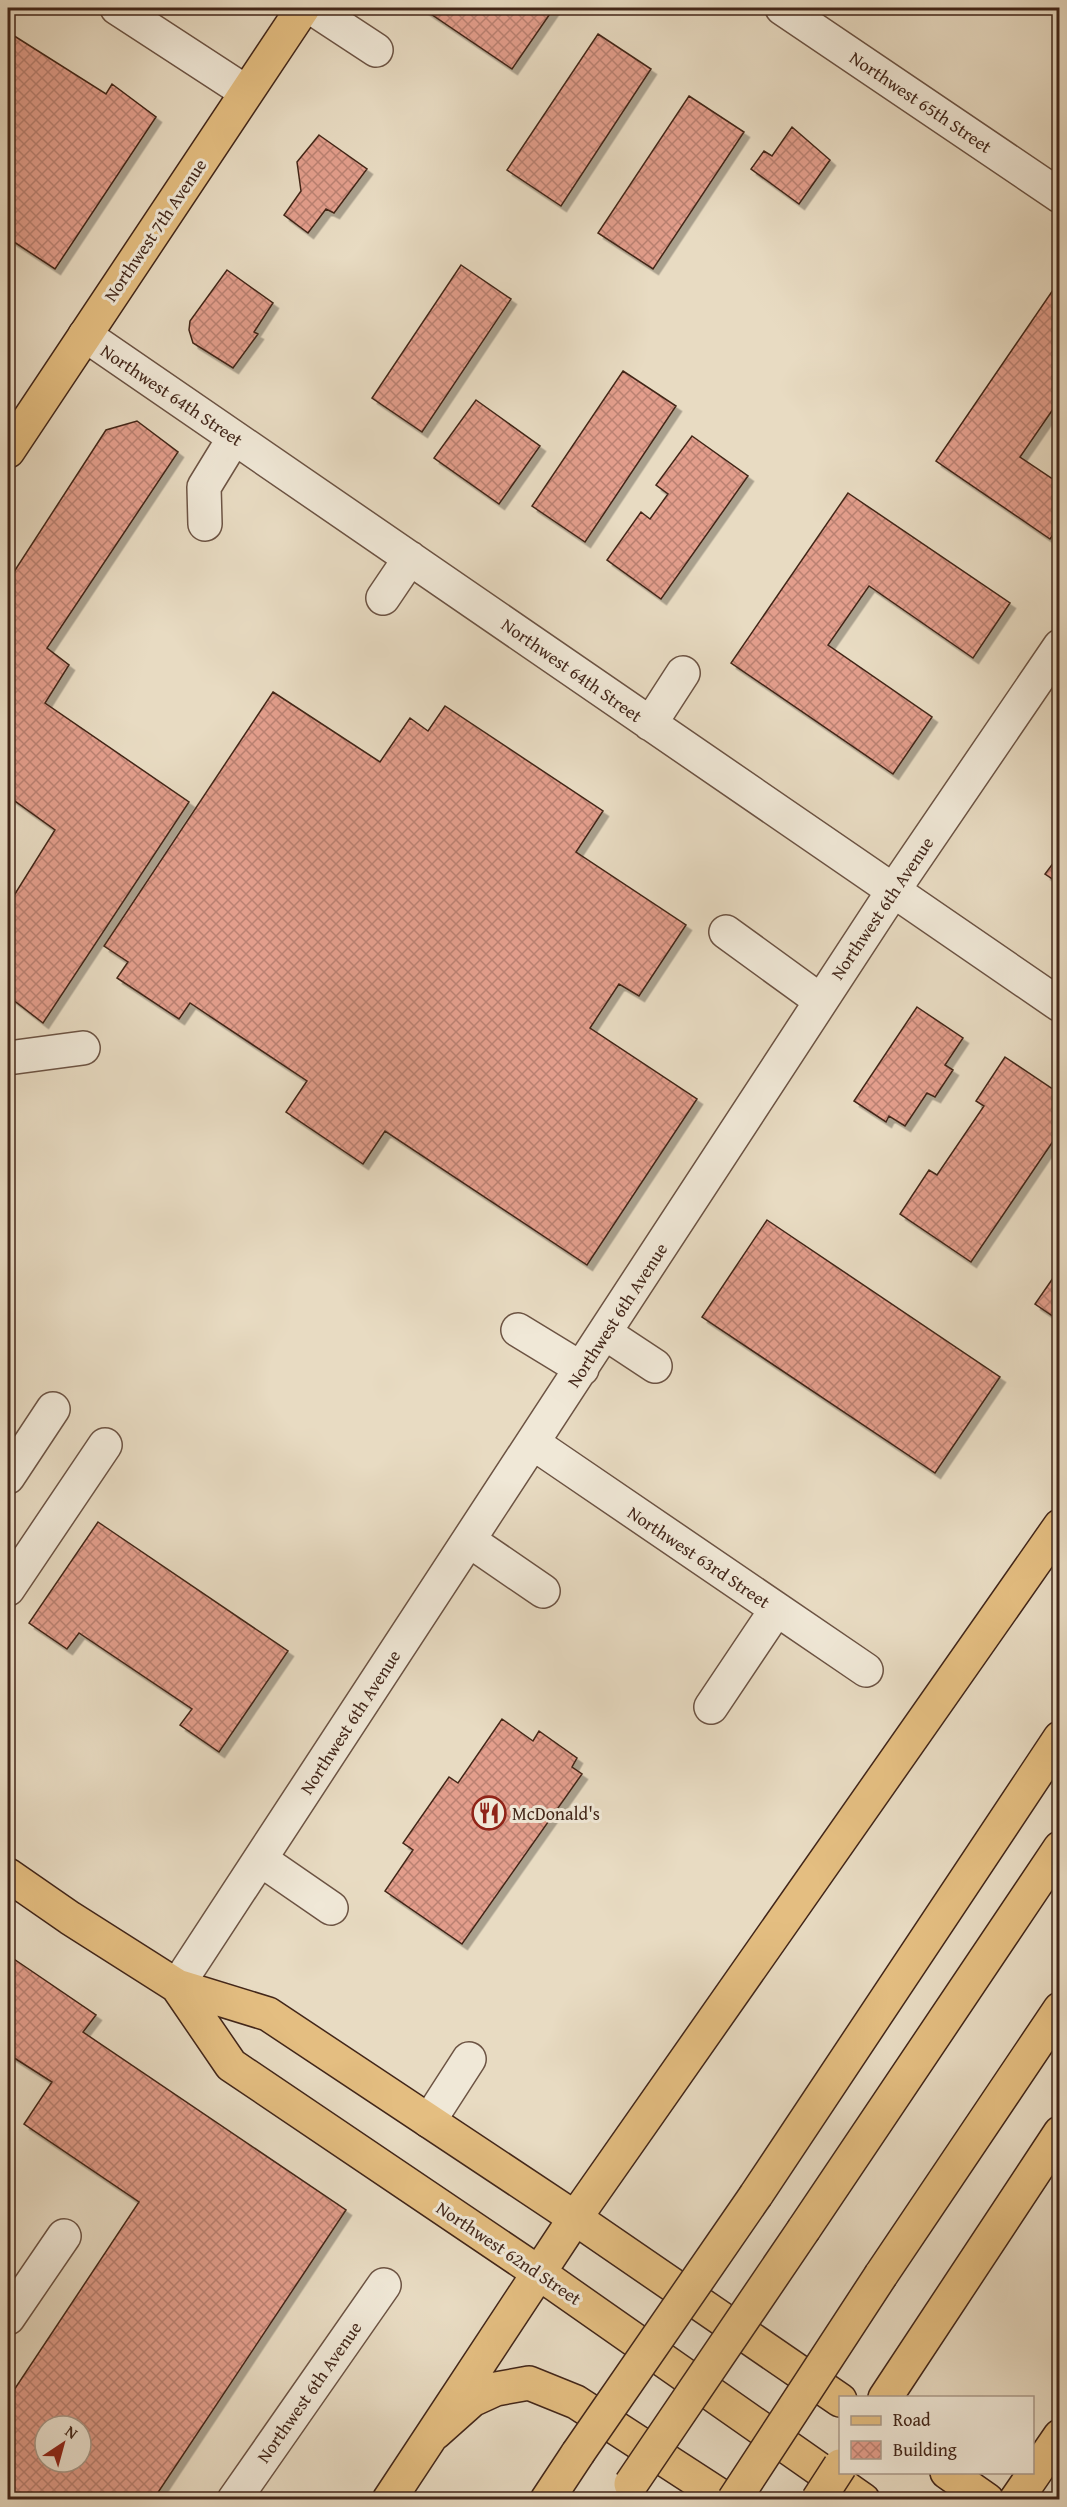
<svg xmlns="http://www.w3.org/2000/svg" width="1067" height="2507" font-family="'Gentium Book Plus',serif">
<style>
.building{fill:url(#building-cross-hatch);stroke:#422619;stroke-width:1.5;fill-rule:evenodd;filter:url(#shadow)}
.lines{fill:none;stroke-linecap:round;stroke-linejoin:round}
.minor-casing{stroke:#6c5343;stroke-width:36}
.major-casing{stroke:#422619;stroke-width:36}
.highway-casing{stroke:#422619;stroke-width:36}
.minor{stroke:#f0e8d7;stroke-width:33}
.major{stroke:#e4be81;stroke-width:33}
.highway{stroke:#e4be81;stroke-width:33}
.highway-bridge-casing{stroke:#422619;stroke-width:36;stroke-linecap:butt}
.highway-bridge{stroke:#e4be81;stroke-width:33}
.labels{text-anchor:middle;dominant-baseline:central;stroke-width:6;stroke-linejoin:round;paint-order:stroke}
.street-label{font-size:18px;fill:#422619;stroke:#f0e8d7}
.poi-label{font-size:18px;fill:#422619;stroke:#f0e8d7;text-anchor:start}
</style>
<defs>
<pattern id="building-cross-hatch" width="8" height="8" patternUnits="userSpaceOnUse" patternTransform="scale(1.5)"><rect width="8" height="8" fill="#e39e8c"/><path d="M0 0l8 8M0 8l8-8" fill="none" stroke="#ba8172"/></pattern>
<filter id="shadow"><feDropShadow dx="5.5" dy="5.5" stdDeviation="0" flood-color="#0004"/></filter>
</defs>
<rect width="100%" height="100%" fill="#e8dbc2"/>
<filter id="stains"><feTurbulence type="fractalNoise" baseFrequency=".00333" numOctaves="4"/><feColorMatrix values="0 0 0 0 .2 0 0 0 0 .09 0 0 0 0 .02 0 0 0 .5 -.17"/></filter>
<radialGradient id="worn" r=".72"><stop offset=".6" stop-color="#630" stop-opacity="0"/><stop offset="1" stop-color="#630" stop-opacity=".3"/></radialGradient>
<!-- building -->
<path class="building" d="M422,8H554L512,69Z
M8,32L106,94L112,84L156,117L55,269L8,238Z
M598,34L651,69L561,206L507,170Z
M689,96L744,132L653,269L598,233Z
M792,127L830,160L799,204L751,169L764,151L772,156Z
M319,135L367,169L334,213L326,209L308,233L284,215L301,191L297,162Z
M461,265L511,299L422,432L372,398Z
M227,270L273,303L254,332L258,334L233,368L193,343L189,330L190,321Z
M1053,290L1060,295V399L1020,457L1060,484V525L1050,539L936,461Z
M623,371L676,406L585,542L532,506Z
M476,400L540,446L499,504L434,458Z
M137,421L178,452L47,648L69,665L45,703L189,802L43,1023L8,996V905L55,830L8,796V581L106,430Z
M692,436L748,476L661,599L607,560L641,512L650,519L668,494L656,485Z
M848,493L1010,603L973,658L869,586L828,645L932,717L893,774L731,663Z
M273,692L380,762L410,718L428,731L445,706L603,811L576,852L686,925L639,996L619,984L590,1028L697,1099L587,1265L385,1131L363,1164L286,1112L307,1081L190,1003L179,1019L117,978L128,962L104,946Z
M1060,854V884L1045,874Z
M917,1007L963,1038L945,1065L953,1070L935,1097L927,1093L905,1126L889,1116L886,1122L854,1101Z
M1005,1057L1060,1094V1131L971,1262L900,1214L929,1170L937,1175L984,1106L976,1101Z
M767,1220L1000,1377L935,1473L702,1317Z
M1060,1268V1321L1035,1304Z
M98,1522L288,1651L219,1752L180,1725L192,1709L79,1633L67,1649L29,1623Z
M502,1719L533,1741L539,1731L577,1758L572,1767L582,1774L462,1944L385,1891L413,1850L403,1843L449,1777L458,1783Z
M8,1955L96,2015L83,2032L346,2210L153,2500H8V2399L139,2202L24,2124L52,2082L8,2054ZM45,2426H81V2462H45Z"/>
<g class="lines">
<defs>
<path id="minor" d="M117,8L246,92
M312,8L376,50
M782,8L1060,196
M85,335L1060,1005
M205,524L204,487L234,438
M383,598L410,558
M650,724L683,673
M726,932L821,1001
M8,1058L83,1048
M518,1330L582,1369
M605,1333L655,1366
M533,1443L866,1670
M8,1477L53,1409
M470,1541L543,1591
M8,1589L105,1445
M711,1707L776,1610
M260,1859L331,1908
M177,1986L893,891L1060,646
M429,2121L469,2059
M8,2318L64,2236
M234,2500L384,2285"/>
<path id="major" d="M8,451L303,8
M8,1875L70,1918L177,1986L268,2014L575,2218L840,2400
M177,1986L231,2065L539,2273L863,2500
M435,2433L472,2400L496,2389L529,2383L576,2402L727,2500
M947,2472L987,2500
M389,2500L575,2218
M1016,2500L1060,2436"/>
<path id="highway" d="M756,2195L1060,1738
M575,2218L1060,1526
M804,2229L1060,1848
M881,2275L1060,2009
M885,2398L1060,2133
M547,2500L578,2453"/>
</defs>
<!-- minor casing -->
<use href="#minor" class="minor-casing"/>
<!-- major casing -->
<use href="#major" class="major-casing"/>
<!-- highway casing -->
<use href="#highway" class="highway-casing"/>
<!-- minor -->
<use href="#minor" class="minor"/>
<!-- major -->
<use href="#major" class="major"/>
<!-- highway -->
<use href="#highway" class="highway"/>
<defs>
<path id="highway-bridge" d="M578,2453L756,2195
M631,2484L804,2229
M734,2500L881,2275
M818,2500L840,2466"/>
</defs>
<!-- highway-bridge casing -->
<use href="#highway-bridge" class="highway-bridge-casing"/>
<!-- highway-bridge -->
<use href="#highway-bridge" class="highway-bridge"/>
</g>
<!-- icons -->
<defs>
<symbol id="restaurant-ring" viewBox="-11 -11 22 22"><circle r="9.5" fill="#f0e8d7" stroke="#8f2418" stroke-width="1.5"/><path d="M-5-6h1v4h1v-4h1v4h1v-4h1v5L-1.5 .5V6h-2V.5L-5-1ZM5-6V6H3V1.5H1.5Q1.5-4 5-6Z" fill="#8f2418"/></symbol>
</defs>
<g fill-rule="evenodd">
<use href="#restaurant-ring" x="470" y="1794" width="38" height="38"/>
</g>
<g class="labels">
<!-- street labels -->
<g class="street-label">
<text transform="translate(921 102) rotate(34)">Northwest 65th Street</text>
<text transform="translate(155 230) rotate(-56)">Northwest 7th Avenue</text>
<text transform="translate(172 395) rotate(34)">Northwest 64th Street</text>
<text transform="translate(572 670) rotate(35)">Northwest 64th Street</text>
<text transform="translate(882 908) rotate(-56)">Northwest 6th Avenue</text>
<text transform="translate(617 1315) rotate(-57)">Northwest 6th Avenue</text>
<text transform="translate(699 1557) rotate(34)">Northwest 63rd Street</text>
<text transform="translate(350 1722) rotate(-57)">Northwest 6th Avenue</text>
<text transform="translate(509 2253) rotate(34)">Northwest 62nd Street</text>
<text transform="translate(309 2392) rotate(-55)">Northwest 6th Avenue</text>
</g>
<!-- poi labels -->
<g class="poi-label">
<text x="512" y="1813">McDonald's</text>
</g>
</g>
<!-- margin -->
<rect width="1067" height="2507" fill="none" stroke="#e8dbc2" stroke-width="30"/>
<rect x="9" y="9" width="1049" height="2489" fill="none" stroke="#422619" stroke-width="3"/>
<rect x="15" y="15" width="1037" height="2477" fill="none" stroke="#422619" stroke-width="1.5"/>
<!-- legend -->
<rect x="839" y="2396" width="195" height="78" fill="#f0e8d7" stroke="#aa9a8b" stroke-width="1.5"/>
<rect x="851" y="2416" width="30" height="9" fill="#e4be81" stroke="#aa9a8b" stroke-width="1.5"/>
<text x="893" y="2426" font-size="18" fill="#422619">Road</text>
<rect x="851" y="2441" width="30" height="18" fill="url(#building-cross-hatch)" stroke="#aa9a8b" stroke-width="1.5"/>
<text x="893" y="2456" font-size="18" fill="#422619">Building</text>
<!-- north arrow -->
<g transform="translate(63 2444) rotate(36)"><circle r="28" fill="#f0e8d7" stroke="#aa9a8b" stroke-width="1.5"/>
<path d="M0-4.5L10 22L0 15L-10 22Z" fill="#8f2418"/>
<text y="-9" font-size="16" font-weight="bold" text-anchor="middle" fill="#422619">N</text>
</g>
<rect width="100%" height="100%" filter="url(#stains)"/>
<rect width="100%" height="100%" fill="url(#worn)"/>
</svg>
